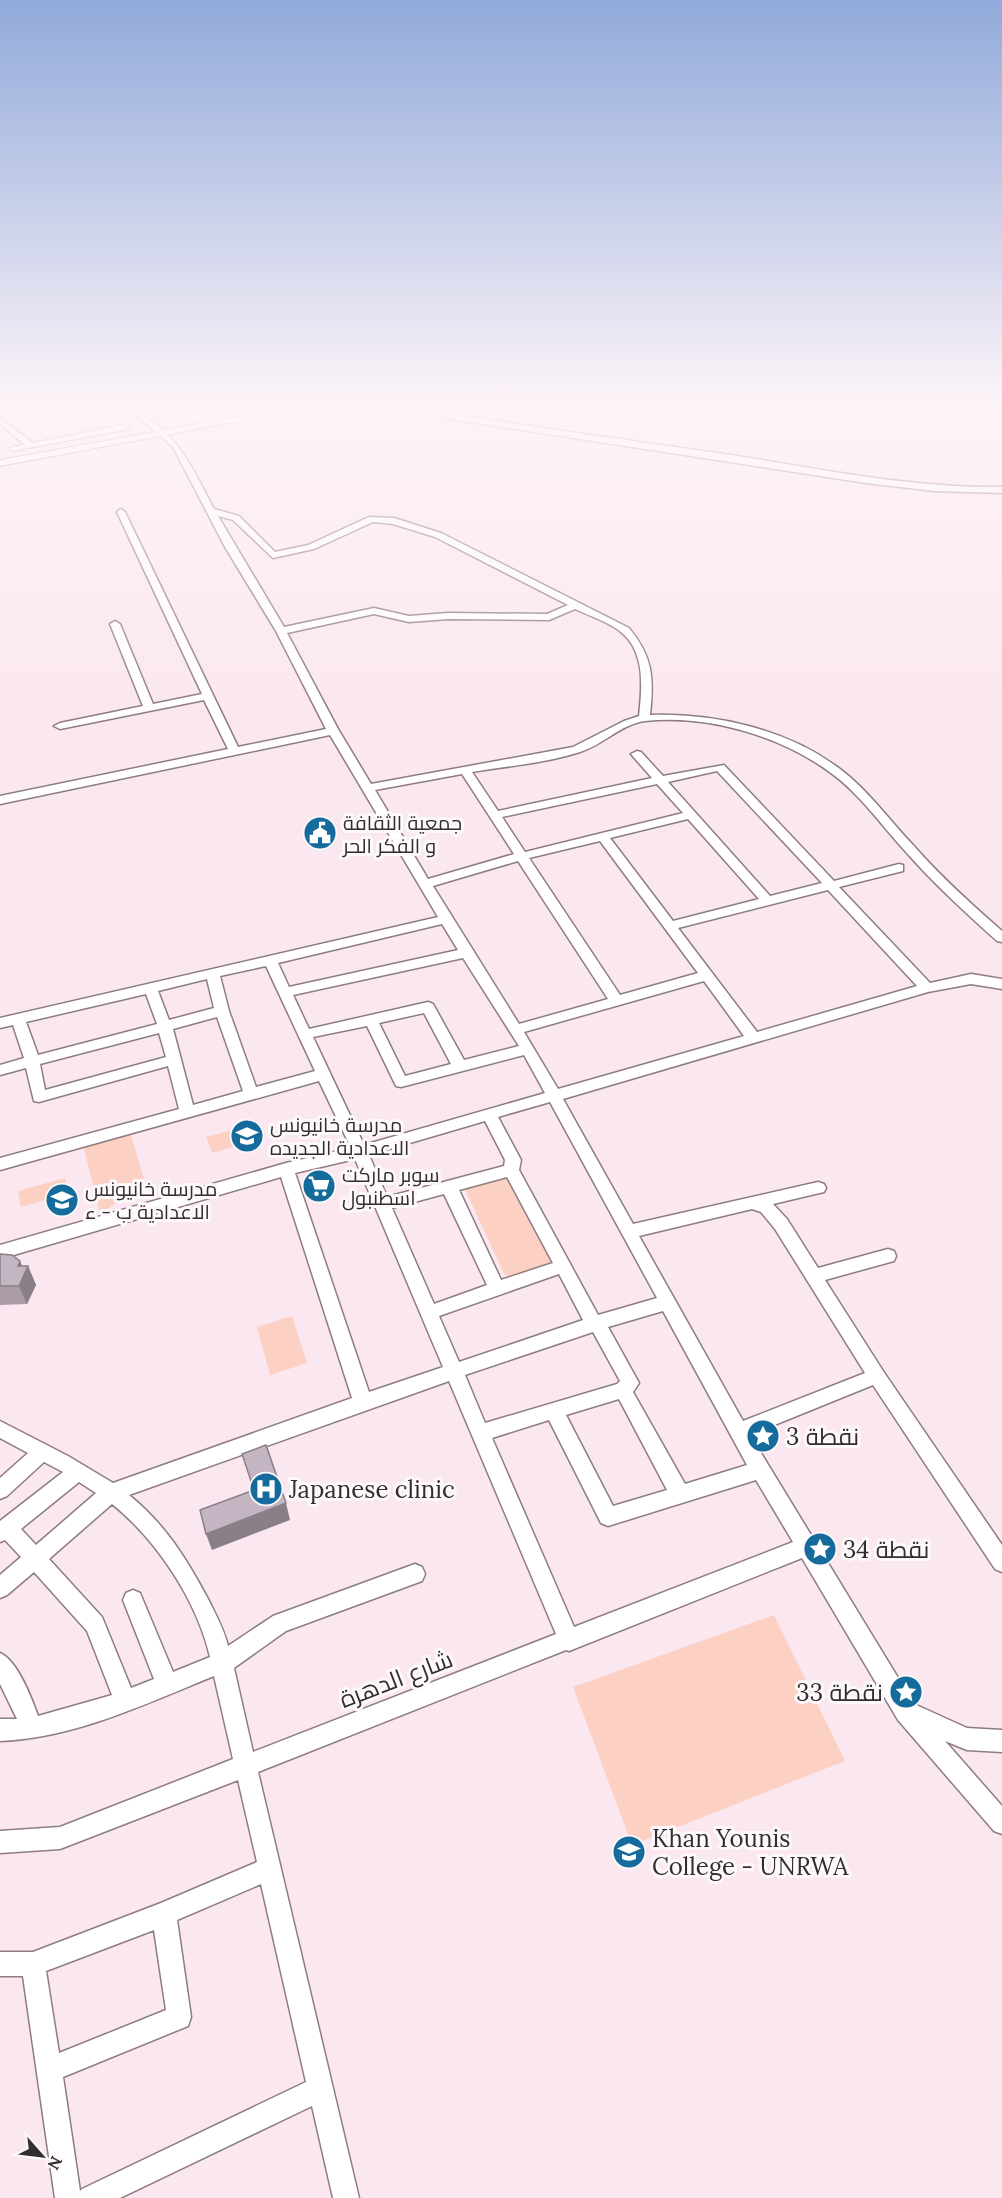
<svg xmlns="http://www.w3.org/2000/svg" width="1002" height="2198" font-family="Lora,Cairo,serif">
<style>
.green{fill:#fcd1c3}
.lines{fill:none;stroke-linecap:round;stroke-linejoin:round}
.minor-casing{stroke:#8e7c83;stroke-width:3}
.major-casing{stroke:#8e7c83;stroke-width:2}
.minor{fill:#fff;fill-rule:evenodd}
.major{fill:#fff;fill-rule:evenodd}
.wall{fill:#a99ca7}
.shaded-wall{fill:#897f88}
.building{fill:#c4b5c2;stroke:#897f88;stroke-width:1.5}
.labels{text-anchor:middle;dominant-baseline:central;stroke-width:6;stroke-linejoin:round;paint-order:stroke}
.poi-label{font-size:20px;fill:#342d30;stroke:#fdf9fb;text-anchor:start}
.near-poi-label{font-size:24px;fill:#342d30;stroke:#fdf9fb;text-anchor:start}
.near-street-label{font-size:24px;fill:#342d30;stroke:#fdf9fb}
</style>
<rect width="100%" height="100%" fill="#fbe7ef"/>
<!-- green -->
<path class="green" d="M244,1127L250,1142L212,1153L206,1137Z
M130,1132L144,1179L108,1209L100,1212L83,1145Z
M506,1173L554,1263L513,1278L504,1274L464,1187Z
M65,1178L69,1193L21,1207L18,1191Z
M292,1316L307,1363L270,1375L257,1327Z
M774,1615L845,1761L632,1845L573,1687Z"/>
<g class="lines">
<defs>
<path id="minor" d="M115,402C126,402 132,407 141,413C182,440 192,468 214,509L239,516L275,552L308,545L369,517L394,518L441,533L629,628C653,657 654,678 650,715C715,713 787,729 840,769C868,790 889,820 913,845C940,876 971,904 1002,931V942L997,941C966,913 934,884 906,852C882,826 860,794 831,773C781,736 708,714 645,721C621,724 603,745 580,752C546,763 508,766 472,772L498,811L652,778L631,754L637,751L641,752L663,776L724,765L834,881L899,864L903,865V871L839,887L930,983L971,974L1002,979V989L971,984L928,992L563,1099L633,1224L818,1182L824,1184L826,1188L824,1192L773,1204L787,1219L818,1268L888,1249L894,1251L896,1256L894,1261L825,1280L883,1371L1002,1545V1572L995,1569L873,1385L750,1435L914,1704L967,1728L1002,1730V1752L967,1750L945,1741L1002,1806V1834L994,1831L898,1720L802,1558L569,1651L566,1650L258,1772L359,2198H333L312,2106L120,2198H55L23,1976H0V1952H33L161,1903L257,1862L238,1780L60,1849L0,1853V1831L60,1827L233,1759L214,1676C145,1704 75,1738 0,1741V1719H17L0,1684V1653C17,1660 32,1699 38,1716L112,1695L87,1631L34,1572L7,1595L0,1598V1575L21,1557L5,1540L0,1542V1521L63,1472L44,1462L7,1496L0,1499V1478L28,1453L0,1438V1421L68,1456L113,1483L352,1398L281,1177L0,1259V1245L286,1163L351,1148L319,1081L0,1170V1158L179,1109L168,1066L39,1102L34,1101L26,1068L0,1075V1065L24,1058L13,1025L0,1028V1018L438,917L330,735L0,804V796L228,749L204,700L60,729L54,726L60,723L143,706L110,624L115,621L120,624L153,704L202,694L117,512L121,509L125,512L238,747L326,729L276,631L225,547L173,447L148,425ZM218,516L233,520L273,558L314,549L373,522L393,524L435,537L568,605L547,614L448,613L409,616L374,608L284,627ZM575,609C590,616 609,622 621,632C646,652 642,689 639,716L624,721L573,747L371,784L338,729L287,633L374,614L409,622L448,619L549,620ZM717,771L822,883L770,896L668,782ZM462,774L514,854L428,879L375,790ZM657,784L683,813L525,852L502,817ZM688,819L759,899L673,921L610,838ZM600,841L698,973L620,995L529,858ZM518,861L608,999L519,1024L433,886ZM828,890L917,986L757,1032L678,928ZM442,924L458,950L289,987L278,963ZM463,958L519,1046L464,1060L433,1004L428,1002L309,1029L293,995ZM266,966L315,1071L256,1087L229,1011L220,976ZM207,979L214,1008L169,1020L158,991ZM704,981L744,1036L558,1089L524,1032ZM146,994L157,1024L38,1055L26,1022ZM424,1013L451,1064L405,1076L379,1023ZM217,1017L243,1091L193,1105L173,1029ZM367,1026L396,1086L401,1087L524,1055L545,1093L364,1145L313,1037ZM159,1033L166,1057L45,1090L40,1064ZM550,1102L657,1298L598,1315L519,1170L521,1160L498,1117ZM485,1121L505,1160L504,1166L387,1197L369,1155ZM355,1159L443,1367L369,1392L295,1173ZM507,1177L553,1263L501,1280L459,1190ZM444,1194L487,1285L434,1304L392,1208ZM752,1209L761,1212L775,1229L865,1373L743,1421L639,1236ZM559,1274L583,1320L459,1362L439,1316ZM663,1311L747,1465L685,1484L633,1392L639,1383L608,1327ZM593,1332L620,1381L617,1384L485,1423L465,1375ZM449,1381L556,1634L253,1752L234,1668L286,1631L422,1581L425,1574L422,1567L415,1564L273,1616L228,1646C224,1629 216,1615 208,1599C186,1558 165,1524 129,1495ZM619,1399L667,1490L613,1506L566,1415ZM549,1420L601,1523L608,1526L756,1480L793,1542L574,1627L492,1438ZM79,1482L96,1493L36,1545L21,1529ZM112,1504C157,1540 197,1601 210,1657L173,1672L140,1593L133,1590L126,1593L123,1600L154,1679L131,1688L102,1617L49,1559ZM261,1884L306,2082L82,2189L80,2191L63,2077L188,2026L191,2017L177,1920ZM154,1930L166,2010L59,2053L46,1971Z
M371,402H388C501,424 616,438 731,455C821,469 910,488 1002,487V493L934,491L866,483L463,421Z
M0,418L33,443V447H27L0,424Z"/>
<path id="major" d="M318,402H341L0,466V460Z
M126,424L130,425V429L13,451L8,448Z"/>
</defs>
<!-- minor casing -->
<use href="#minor" class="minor-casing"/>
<!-- major casing -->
<use href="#major" class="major-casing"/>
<!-- minor -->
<use href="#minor" class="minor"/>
<!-- major -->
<use href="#major" class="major"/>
</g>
<!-- wall -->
<path class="wall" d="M0,1254L20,1261L22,1266H28L36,1285L27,1304L0,1305Z"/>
<!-- shaded-wall -->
<path class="shaded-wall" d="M20,1261L25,1273L28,1266L36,1285L27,1304L19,1286L18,1266Z
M286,1503L290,1520L212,1550L206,1534Z"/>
<!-- building -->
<path class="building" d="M0,1254L12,1255L20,1261L18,1266H28L19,1286H0Z
M266,1445L286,1503L206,1534L200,1510L254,1490L242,1454Z"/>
<!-- sky -->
<linearGradient id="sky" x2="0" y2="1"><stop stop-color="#91aada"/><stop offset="0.57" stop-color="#fdf4f8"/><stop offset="1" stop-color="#fdf4f8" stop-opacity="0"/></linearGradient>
<rect width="1002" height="710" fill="url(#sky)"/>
<!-- icons -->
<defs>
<symbol id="civic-disc" viewBox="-11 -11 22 22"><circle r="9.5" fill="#156c9c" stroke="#fdf9fb"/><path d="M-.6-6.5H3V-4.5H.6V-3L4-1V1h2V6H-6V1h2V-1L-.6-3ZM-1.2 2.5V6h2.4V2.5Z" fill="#fff"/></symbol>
<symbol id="school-disc" viewBox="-11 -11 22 22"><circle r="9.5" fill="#156c9c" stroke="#fdf9fb"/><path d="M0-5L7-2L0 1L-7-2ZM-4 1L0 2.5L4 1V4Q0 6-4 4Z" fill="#fff"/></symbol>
<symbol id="supermarket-disc" viewBox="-11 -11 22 22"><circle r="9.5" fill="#156c9c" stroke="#fdf9fb"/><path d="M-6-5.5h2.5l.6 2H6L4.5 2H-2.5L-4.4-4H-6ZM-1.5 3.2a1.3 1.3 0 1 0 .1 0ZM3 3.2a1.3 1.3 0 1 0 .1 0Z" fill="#fff"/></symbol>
<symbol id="sight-disc" viewBox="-11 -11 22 22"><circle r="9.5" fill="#156c9c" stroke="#fdf9fb"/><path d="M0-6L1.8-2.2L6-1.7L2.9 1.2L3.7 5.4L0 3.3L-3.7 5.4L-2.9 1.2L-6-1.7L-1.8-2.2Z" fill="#fff"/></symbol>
<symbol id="hospital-disc" viewBox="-11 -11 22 22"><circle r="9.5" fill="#156c9c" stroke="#fdf9fb"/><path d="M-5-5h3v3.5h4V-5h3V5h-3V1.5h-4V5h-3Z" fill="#fff"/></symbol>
<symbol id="university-disc" viewBox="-11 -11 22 22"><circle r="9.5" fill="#156c9c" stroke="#fdf9fb"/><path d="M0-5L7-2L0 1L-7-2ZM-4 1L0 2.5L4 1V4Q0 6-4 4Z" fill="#fff"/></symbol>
</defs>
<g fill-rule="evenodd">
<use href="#civic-disc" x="301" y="814" width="38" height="38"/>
<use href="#school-disc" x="228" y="1117" width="38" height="38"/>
<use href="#supermarket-disc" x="300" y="1167" width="38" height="38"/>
<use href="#school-disc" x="43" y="1181" width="38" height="38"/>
<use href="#sight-disc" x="744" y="1417" width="38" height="38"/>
<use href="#hospital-disc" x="247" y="1470" width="38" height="38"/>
<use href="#sight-disc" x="801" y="1530" width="38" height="38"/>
<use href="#sight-disc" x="887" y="1673" width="38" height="38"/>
<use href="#university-disc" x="610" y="1833" width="38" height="38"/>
</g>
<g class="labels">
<!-- poi labels -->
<g class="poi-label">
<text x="343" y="822">جمعية الثقافة<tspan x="343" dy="23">و الفكر الحر</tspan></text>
<text x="270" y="1124">مدرسة خانيونس<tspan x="270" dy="23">الاعدادية الجديده</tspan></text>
<text x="342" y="1174">سوبر ماركت<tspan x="342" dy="23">اسطنبول</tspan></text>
<text x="85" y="1188">مدرسة خانيونس<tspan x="85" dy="23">الاعدادية ب - ء</tspan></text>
</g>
<!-- near-poi labels -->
<g class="near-poi-label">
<text x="786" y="1436">نقطة 3</text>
<text x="289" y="1489">Japanese clinic</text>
<text x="843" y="1549">نقطة 34</text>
<text x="883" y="1692" text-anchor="end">نقطة 33</text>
<text x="652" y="1838">Khan Younis<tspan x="652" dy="28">College - UNRWA</tspan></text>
</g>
<!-- near-street labels -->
<g class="near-street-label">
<text transform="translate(396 1679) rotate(-21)">شارع الدهرة</text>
</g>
</g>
<!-- north arrow -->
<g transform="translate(42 2156) rotate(118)" stroke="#fdf9fb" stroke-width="4.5" paint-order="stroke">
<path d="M0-4.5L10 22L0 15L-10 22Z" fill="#342d30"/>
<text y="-9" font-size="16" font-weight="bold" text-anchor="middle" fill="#342d30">N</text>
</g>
</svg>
